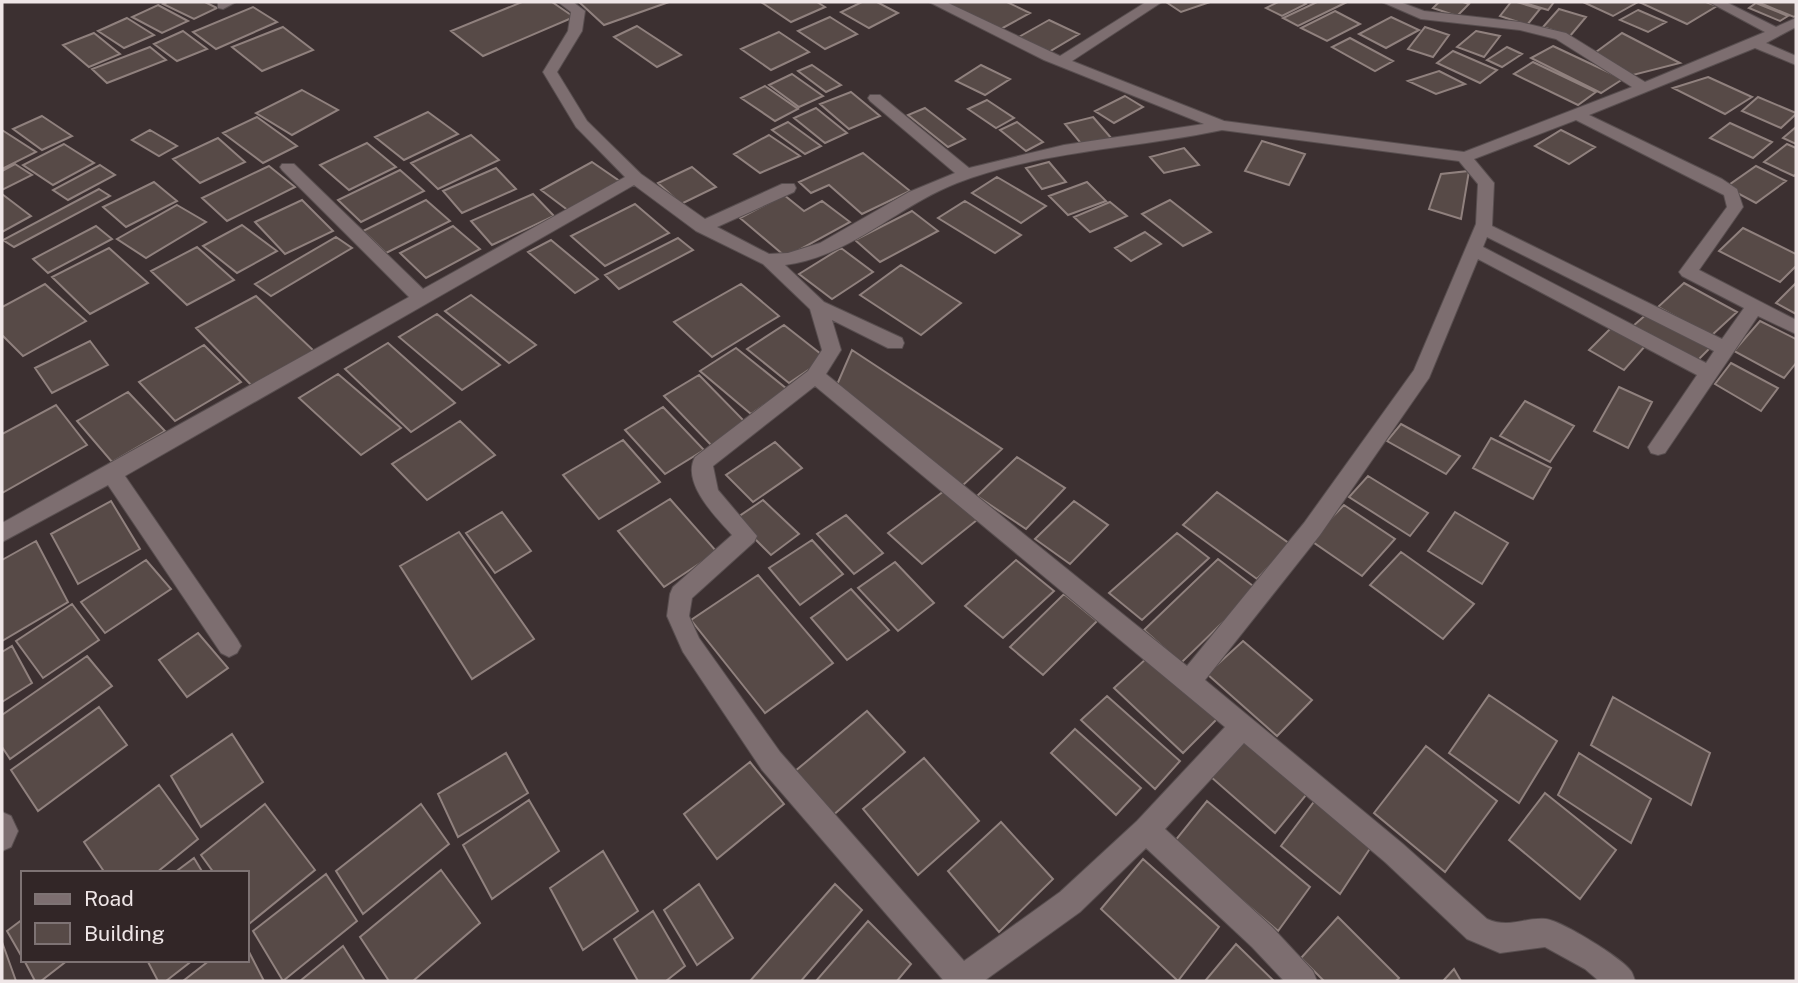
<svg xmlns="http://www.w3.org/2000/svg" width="1798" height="983" font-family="'Public Sans',sans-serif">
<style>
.building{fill:#574a47;stroke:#90817e;stroke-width:2}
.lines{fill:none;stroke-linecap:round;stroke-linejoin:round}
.minor-casing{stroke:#584e4f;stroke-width:2}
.minor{fill:#7d6e70;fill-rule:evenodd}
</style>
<rect width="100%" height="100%" fill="#3c3031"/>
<!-- building -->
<path class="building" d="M167,2H205L217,8L194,19L163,4Z
M522,2H552L574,17L483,56L451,31Z
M579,2H669L604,25Z
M761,2H817L825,7L791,22Z
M862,2H877L898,13L869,28L841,12Z
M943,2H1007L1030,13L999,30Z
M1166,2H1210L1181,12Z
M1278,2H1303L1306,4L1282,16L1266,8Z
M1317,2H1347L1298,26L1283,18Z
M1439,2H1463L1469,4L1457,16L1433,8Z
M1511,2H1517L1540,9L1527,25L1500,16Z
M1521,2H1554L1548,10Z
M1583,2H1638L1613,16Z
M1644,2H1706L1717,6L1687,24L1641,3Z
M1763,2H1796V16L1794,17L1760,3Z
M1756,3L1788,16L1780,21L1749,8Z
M158,5L188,21L162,33L132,17Z
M253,7L277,22L216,49L193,32Z
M1559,9L1586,17L1570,36L1543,27Z
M1638,10L1666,22L1648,32L1620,20Z
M1335,11L1360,24L1327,41L1301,28Z
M830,17L857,34L825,49L798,31Z
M1391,17L1419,30L1386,48L1359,34Z
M127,18L154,35L124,48L98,31Z
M1049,20L1079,34L1047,53L1017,38Z
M637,26L681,55L657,67L614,37Z
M283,27L313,50L262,71L232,47Z
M1425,27L1449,35L1433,57L1408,49Z
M183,31L207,49L177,61L154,44Z
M1476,31L1500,36L1484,57L1457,47Z
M779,32L809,52L771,70L741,49Z
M94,33L120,54L89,67L63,45Z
M1622,33L1680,63L1629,76L1596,52Z
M1350,38L1393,61L1375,71L1332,47Z
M1553,46L1623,79L1601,93L1531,58Z
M150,47L166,60L107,83L92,69Z
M1507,47L1522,54L1502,67L1487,60Z
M1453,51L1497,70L1480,83L1437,63Z
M1533,62L1596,92L1578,105L1514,74Z
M812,65L841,85L826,92L798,71Z
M981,65L1010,79L985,95L956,81Z
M1439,71L1465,84L1436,94L1408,81Z
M792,74L823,96L799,107L769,85Z
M1708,77L1752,97L1725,114L1673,88Z
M765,86L798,109L775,121L741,98Z
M302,90L338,110L292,135L256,113Z
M851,92L880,116L849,129L820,104Z
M1125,96L1143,107L1114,123L1095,111Z
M1758,97L1796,113V114L1781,128L1742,111Z
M987,100L1014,118L996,128L968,109Z
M816,108L847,133L825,143L794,118Z
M925,108L965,139L948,147L908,115Z
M428,112L458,134L404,160L375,137Z
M42,116L72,136L42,150L13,129Z
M257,117L297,146L263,163L223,133Z
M1093,117L1112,139L1083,146L1065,124Z
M788,122L821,146L805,154L772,130Z
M1017,122L1043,142L1026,151L1000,130Z
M1730,123L1772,142L1753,158L1710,138Z
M1796,127V144L1783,138Z
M2,130L36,152L2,169Z
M150,130L177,146L159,156L132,140Z
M1561,130L1595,147L1569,164L1535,146Z
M471,135L499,160L438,189L411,163Z
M769,135L800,156L760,173L734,154Z
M218,138L245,162L200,183L173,159Z
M1262,141L1305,154L1289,185L1245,171Z
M367,143L396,167L349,190L320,165Z
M64,144L94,163L53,185L23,165Z
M1787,144L1796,148V174L1794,176L1764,162Z
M1184,148L1199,165L1164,173L1150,157Z
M863,153L910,191L862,214L829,185L811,193L799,182Z
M592,162L621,182L569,211L541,190Z
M1049,162L1066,182L1042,189L1026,168Z
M15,164L32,175L2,190V171Z
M100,165L115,175L68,200L53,190Z
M269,166L295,187L227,221L202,198Z
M1756,166L1786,181L1756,203L1726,187Z
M692,167L716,187L681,204L658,183Z
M496,168L516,189L462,213L443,191Z
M400,170L424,191L361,222L338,200Z
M1469,171L1461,219L1429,209L1441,174Z
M997,177L1046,206L1021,223L972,193Z
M154,182L177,201L126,227L103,207Z
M1087,182L1106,201L1068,215L1049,196Z
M99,189L110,196L14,247L3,240Z
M2,194L31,216L2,232Z
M533,194L554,216L492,245L471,221Z
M784,195L804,211L822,201L850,222L786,257L740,218Z
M302,200L333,231L285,254L255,222Z
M426,200L450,221L386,253L363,231Z
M1170,200L1211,232L1183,246L1142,214Z
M965,201L1021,235L995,253L938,218Z
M1110,202L1127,216L1090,232L1074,217Z
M635,204L669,233L605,266L571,236Z
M177,205L206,222L146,258L117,239Z
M912,211L938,231L880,262L855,240Z
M242,225L277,251L237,273L203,246Z
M96,226L112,239L48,273L33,259Z
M453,226L480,249L426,278L400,253Z
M1743,228L1796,254V266L1780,282L1719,251Z
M1145,232L1161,244L1131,261L1115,248Z
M336,237L352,248L271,296L255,284Z
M678,238L693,250L619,289L605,275Z
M551,240L598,279L575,293L528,252Z
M197,247L234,280L187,305L151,271Z
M109,248L148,283L90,314L52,277Z
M841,248L873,272L832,299L799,274Z
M901,265L961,303L921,335L860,295Z
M1684,283L1737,312L1711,336L1658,307Z
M1796,283V314L1776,303Z
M45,284L86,321L23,356L2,335V307Z
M741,284L779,316L712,357L674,322Z
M471,295L536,345L509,363L445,311Z
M256,296L314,351L253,387L196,328Z
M1648,313L1711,347L1696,362L1633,326Z
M437,314L500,365L462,390L399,337Z
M1760,321L1796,339V363L1784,378L1734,351Z
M784,325L826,358L789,383L747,349Z
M1612,327L1646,345L1624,370L1589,350Z
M90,341L108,365L52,393L35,368Z
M388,343L455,403L411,432L345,369Z
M204,345L241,382L175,421L139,382Z
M736,348L787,389L751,414L700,371Z
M852,350L1002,449L961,487L836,387Z
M1731,363L1778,388L1761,411L1715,384Z
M338,374L401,428L361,455L299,398Z
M699,375L747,424L712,446L664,396Z
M1619,387L1652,402L1628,448L1594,431Z
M128,392L165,431L112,462L77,421Z
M1525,401L1574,426L1550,462L1500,436Z
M56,405L87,445L2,493V434Z
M663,407L704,450L665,474L625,430Z
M460,421L495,455L427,500L392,464Z
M1401,424L1460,456L1446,474L1387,441Z
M1491,438L1551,468L1533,499L1473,468Z
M623,440L660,482L599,519L563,475Z
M775,442L802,468L753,502L726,475Z
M1017,457L1065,488L1026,529L977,496Z
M1368,476L1428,513L1410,536L1349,497Z
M944,491L977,520L922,564L888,533Z
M1217,492L1290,544L1257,579L1183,525Z
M670,499L717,552L664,587L618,531Z
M763,500L799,534L771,555L735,519Z
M111,501L140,549L78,584L51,534Z
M1074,501L1108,525L1070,564L1035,539Z
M1344,505L1395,539L1362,576L1310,540Z
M502,512L531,551L495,573L466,533Z
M1455,512L1508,543L1482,584L1428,551Z
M846,515L883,553L854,574L817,534Z
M459,532L534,639L472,679L400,566Z
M1177,533L1209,558L1142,620L1109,593Z
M812,540L843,574L800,605L769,568Z
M36,541L68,602L2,641V560Z
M1401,552L1474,604L1443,639L1370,585Z
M1218,559L1257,589L1181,663L1144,630Z
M146,560L171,589L105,633L81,602Z
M1016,560L1054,591L1003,638L965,606Z
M895,562L934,603L898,631L858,588Z
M758,575L833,663L765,713L691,620Z
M851,589L889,630L847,660L811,618Z
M1064,594L1097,621L1043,675L1010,647Z
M72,604L99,640L43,678L16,641Z
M198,633L228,668L187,697L159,660Z
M1243,641L1312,700L1277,736L1207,674Z
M12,646L32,683L2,702V652Z
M87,656L112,686L10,759L2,747V715Z
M1148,657L1217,719L1183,753L1114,688Z
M1489,695L1557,741L1519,803L1449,753Z
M1107,696L1180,761L1155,789L1081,720Z
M1613,697L1710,753L1691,805L1591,745Z
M99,707L127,745L38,811L11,770Z
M867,711L905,752L831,817L794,772Z
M1075,729L1141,788L1116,815L1051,753Z
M232,734L263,782L201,827L171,776Z
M1247,736L1311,789L1275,833L1211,777Z
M1426,746L1497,801L1445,872L1374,813Z
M506,753L528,793L458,837L438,794Z
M1579,753L1651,799L1631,843L1558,795Z
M924,758L979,821L918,875L863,809Z
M750,762L784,804L717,859L684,814Z
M159,785L198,839L156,873H105L84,842Z
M1545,793L1616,850L1580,899L1509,840Z
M1316,799L1373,844L1340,894L1281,846Z
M529,800L559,851L492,899L463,845Z
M1207,801L1310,887L1278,931L1174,842Z
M265,804L315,870L249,924L247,873H214L201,855Z
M421,804L449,844L363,914L336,871Z
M1001,822L1053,879L999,932L948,871Z
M603,851L638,911L583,950L550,888Z
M194,858L203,873H174Z
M1143,859L1219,927L1178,981L1101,909Z
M441,870L480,923L413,981H389L360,937Z
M326,874L357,921L283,981L253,931Z
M699,884L733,938L697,965L664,910Z
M835,884L862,910L801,981H750Z
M653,911L685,966L666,981H638L614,939Z
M1338,917L1399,978L1396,981H1324L1301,958Z
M23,919V959L7,931Z
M868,921L911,964L897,981H816Z
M2,942L16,981H2Z
M1236,944L1274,981H1205Z
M343,946L365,981H300Z
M247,948L264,981H183L210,960H247Z
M24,960H68L41,981H35Z
M147,960H193L166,981H158Z
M1454,969L1461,981H1443Z"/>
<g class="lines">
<defs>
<path id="minor" d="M218,2H236L223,9L218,8Z
M558,2H573L585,11L582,31L557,72L587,121L641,174L705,219L782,184H794L796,188L794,192L717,227L769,254L788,253L820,243L909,192L955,173L870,101L868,98L870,95H880L969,168L1064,145L1204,124L1044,60L929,2H946L1060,56L1146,2H1162L1072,61L1224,121L1464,152L1632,87L1556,39L1520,30L1421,19L1382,2H1400L1424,11L1520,22L1566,33L1645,82L1765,32L1709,2H1726L1776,27L1796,18V27L1766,43L1796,56V65L1755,48L1589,115L1722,179L1737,189L1743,207L1699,270L1796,320V334L1758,316L1665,453L1658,455L1651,453L1648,447L1697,375L1478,259L1429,378L1320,535L1205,680L1403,844L1487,919C1510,929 1524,917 1546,919C1562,921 1622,958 1631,971C1632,972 1635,980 1635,981H1599L1585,969L1545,947L1500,953L1467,939L1385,862L1244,743L1165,829L1272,927L1313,971L1317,981H1284L1252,947L1146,848L1080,912L984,981H944L762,770L683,652L667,616L670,594L673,587L732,535C716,517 681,483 695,457L808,371L822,350L810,309L763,264L696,231L634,185L125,476L237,639L241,646L237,653L229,657L221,653L108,485L2,542V523L409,297L282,170L280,167L282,164H294L423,289L625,177L576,127L543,72L568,31L571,12ZM1576,120L1724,195L1727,207L1679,272L1682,276L1744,308L1722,339L1492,226L1494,183L1474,159ZM1222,130L1459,161L1478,184L1476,224L1414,370L1304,523L1187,666L826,374L841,350L832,320L888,348H902L904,343L902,338L824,302L785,265C849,257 898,206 957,183C1043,150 1134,149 1222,130ZM1487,237L1714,351L1706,363L1483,247ZM815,386L1225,727L1137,821L1060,892L964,961L780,752L699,638L689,616L692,598L754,542L757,536L718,490L713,466Z
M2,812L11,816L18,831L11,847L2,851Z"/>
</defs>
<!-- minor casing -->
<use href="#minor" class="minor-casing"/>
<!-- minor -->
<use href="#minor" class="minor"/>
</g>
<!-- border -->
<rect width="1798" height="983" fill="none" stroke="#efe6e7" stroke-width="7"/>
<!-- legend -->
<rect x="21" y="871" width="228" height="91" fill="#322627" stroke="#7e7374" stroke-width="2"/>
<rect x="35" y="894" width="35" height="10" fill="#7d6e70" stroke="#7e7374" stroke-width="2"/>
<text x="84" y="906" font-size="21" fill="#efe6e7">Road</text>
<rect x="35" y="923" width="35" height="21" fill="#574a47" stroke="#7e7374" stroke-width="2"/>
<text x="84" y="941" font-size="21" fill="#efe6e7">Building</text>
</svg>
